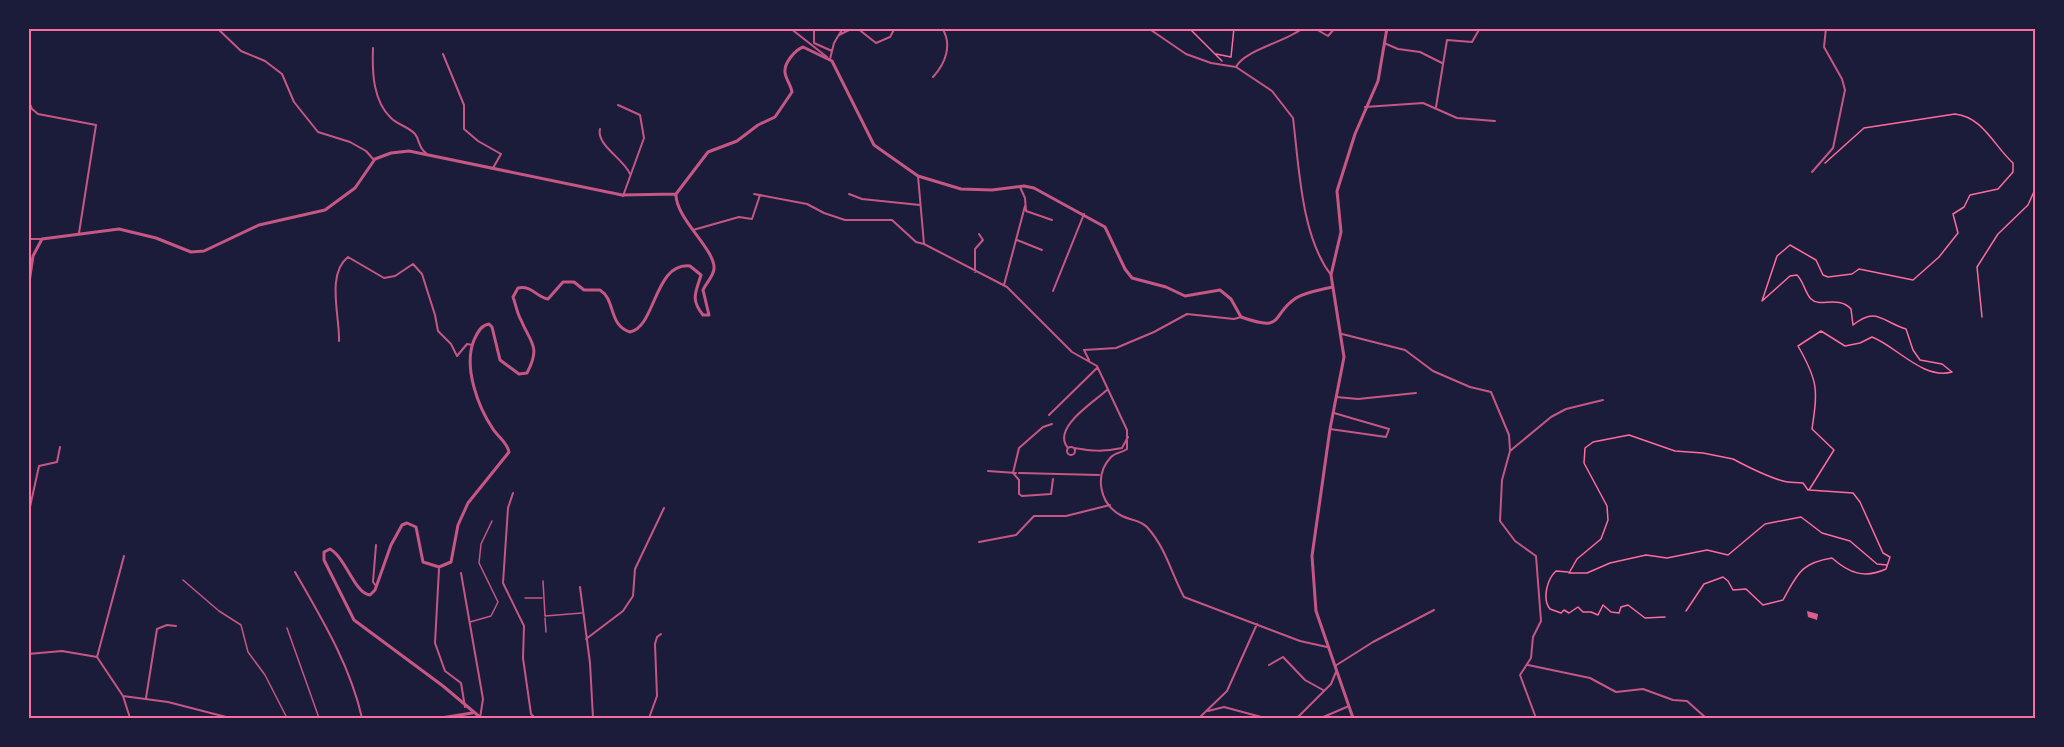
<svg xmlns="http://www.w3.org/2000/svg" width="2064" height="747" font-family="Manrope,sans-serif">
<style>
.building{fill:#dd5f8e}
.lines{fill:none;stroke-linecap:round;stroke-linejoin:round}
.path{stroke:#ff6b9d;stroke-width:1.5}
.service{stroke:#c65784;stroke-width:1.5}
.minor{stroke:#c65784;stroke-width:2}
.tertiary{stroke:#c65784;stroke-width:3}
.neatline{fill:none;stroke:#ff6b9d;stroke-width:2}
</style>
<rect width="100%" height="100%" fill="#1b1b3a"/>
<!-- building -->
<path class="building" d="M1807,611L1818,614L1817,620L1808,617Z"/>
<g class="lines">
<!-- path -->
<path class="path" d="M1189,28L1222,61
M1216,54L1231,57L1234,28
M1982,317L1977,267L1998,234L2028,205L2036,187
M1808,490L1803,483C1796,482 1789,483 1783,481C1765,476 1748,467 1733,459L1703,453L1675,451L1629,435L1593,442L1585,448L1584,463L1607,506L1608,520L1601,539L1577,559L1569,573H1587L1610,563L1646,555L1667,558L1707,550L1728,555L1765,524L1801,517L1822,533L1850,541L1877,564L1887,565
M1568,572L1556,571C1547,579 1542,599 1550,609L1561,613L1564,610L1569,613L1578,607L1583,612H1591L1598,615L1603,605L1611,612L1619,613L1621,607L1628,605L1645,618L1665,617
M1686,611L1704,584L1723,577L1728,581L1733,590L1746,589L1763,605L1783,600C1797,575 1800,563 1832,558C1849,573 1864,579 1886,569L1890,557L1883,553L1860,502L1853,493L1809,490L1834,450L1812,429C1818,389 1818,381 1798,346L1821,331L1845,346L1860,343L1872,337C1896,346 1923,380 1952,372L1942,364L1920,360L1913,350L1906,329C1882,322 1877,306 1853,325L1851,309C1838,295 1820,308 1811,299C1805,293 1804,282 1797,275L1790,276L1762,301L1777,256L1790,245L1816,260L1823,275L1828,277L1852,274L1859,269L1913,280L1939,257L1958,233L1953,214L1964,207L1970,195L1998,189L2013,172V163C1994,146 1983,117 1955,114L1864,128L1825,163"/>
<!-- service -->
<path class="service" d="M183,580L219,611L241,625L248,652L265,675L287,718
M543,581L545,616L582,613
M525,598H542
M545,618L546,632
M470,622L491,616L498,602L479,563L481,544L492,521
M287,628L319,718"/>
<!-- minor -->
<path class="minor" d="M217,28L241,51L265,61L282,74L294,102L318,132L350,142L366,151L374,160
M790,28L827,57
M814,28V43L832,51
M857,28L876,43L890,37L895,28
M1148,28L1186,54L1211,63L1236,67L1272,91L1293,118C1299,166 1301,236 1331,275
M1314,28L1328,36L1335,28
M1951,28H1953
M839,35L853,28
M1384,43L1398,49L1420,52L1442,63
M373,48C372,72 373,101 391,118C398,125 409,127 415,134C420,140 418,148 426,153
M443,54L464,105V129L478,141L501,154L493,168
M830,59L834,43L843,28
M1236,67C1244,50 1286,42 1303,28
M933,77C945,64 953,45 942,28
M28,100L32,109L38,114L96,125L79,233
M618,105L640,115L644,138L623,196
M1365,107L1423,103L1457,118L1495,121
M1436,107L1447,40L1472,42L1480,28
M600,129C596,145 624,159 630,174
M1812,172L1833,148L1845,90L1842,79L1824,47L1826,28
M918,176L924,244L1007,287L1072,352L1097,366L1127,430V449C1122,453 1116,452 1111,457C1094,475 1099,504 1122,516C1132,521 1139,519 1147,527C1166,548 1171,573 1184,597L1300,641L1327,647
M1020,187L1025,198L1026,211L1052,220
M754,194L807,204L824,213L845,220H892L916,242L924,244
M849,194L862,199L920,205
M693,230L739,217L752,219L760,195
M28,239H42
M1017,240L1042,250
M975,272V249L983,240L979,234
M1004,285L1025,206
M1053,291L1084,214
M1342,334L1405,350L1433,371L1470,387L1491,392L1509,435L1510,450
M339,341C340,317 326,274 348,257L384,278L395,276L413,264L422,274L435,315L438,331L451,344L457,356L467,344L472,345
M1089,360L1084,350L1116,348L1154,332L1187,314L1234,319L1241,317
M1336,397L1358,399L1416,393
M1049,415L1097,368
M1052,424L1043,427L1019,448L1013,473L1019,480V494L1022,496L1051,494L1053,479
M1330,429L1386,437L1389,429L1334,413
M1067 451a4 4 0 1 1 8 0a4 4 0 1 1-8 0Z
M1068,448C1051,428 1094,402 1107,390
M1074,448C1092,451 1103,452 1122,448L1128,437
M988,471L1016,473
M1019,473L1099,475
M513,493L508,508L503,583L524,626L523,658L531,714L535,718
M28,516L39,466L57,462L60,447
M979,542L1016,535L1034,516H1066L1110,505
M376,545L373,582L376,586
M439,569L435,643L445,671L461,683L465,707
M295,572C322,619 350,665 362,718
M461,573L483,699L480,718
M580,587L590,663L593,718
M586,639L623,611L633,596L635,569L664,508
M28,654L62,651L97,657L123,696L130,718
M97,657L124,556
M1269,665L1283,657L1305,680L1323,690
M1528,665L1590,678L1616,692L1643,689L1673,700L1687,701L1706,718
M1335,666L1373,642L1434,610
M123,696L168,702L230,718
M146,698L157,629L167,625L176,626
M1208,711L1224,707L1265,718
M649,718L657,696L655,644L657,637L661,634
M1199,718L1227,691L1257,624
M1297,718L1331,684L1336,672
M1321,718L1349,706
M1536,718L1520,675L1531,658L1533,637L1541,621L1536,556L1515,541L1500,521L1502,480L1510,451L1551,417L1566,409L1603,400"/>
<!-- tertiary -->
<path class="tertiary" d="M28,289L33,256L42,239L119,229L156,238L191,252L204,251L259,225L325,210L355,188L375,159L391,153L409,151L622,195L676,194L708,152L737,141L758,125L775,117L792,92C791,85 785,78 785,72C784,63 795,50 803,47L832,61L874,145L918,176L961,189L992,190L1024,186L1034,188L1105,227L1125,269L1132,278L1166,287L1185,296L1220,290L1231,299L1241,317C1286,333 1270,315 1296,298C1306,292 1321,290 1332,287
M441,718L472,713
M481,718L443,686L354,620L324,560V552L330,549C346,558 355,594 370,595L375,590L391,545L402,525L407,523L416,527L423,562L439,567L451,562L458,525L468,503L509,452C507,442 498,437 493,429C478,407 463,367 474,340C477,333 481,325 489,324L492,327L500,360L519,374L527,373C541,346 531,344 521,320C517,313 516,305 513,297L518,288C532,285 536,297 548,299L563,282H574L584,290H600C616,300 608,325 630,332C656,327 654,262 690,266L701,275C696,292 690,299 703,315H709L703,290C706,283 713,277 714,269C716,250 675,218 676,194
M1353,718L1316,611L1312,556L1330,429L1344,357L1331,275L1341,232L1337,191L1355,134L1378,81L1387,28"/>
</g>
<!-- border -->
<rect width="2064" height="747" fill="none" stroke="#1b1b3a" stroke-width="60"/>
<rect x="30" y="30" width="2004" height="687" class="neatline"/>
</svg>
